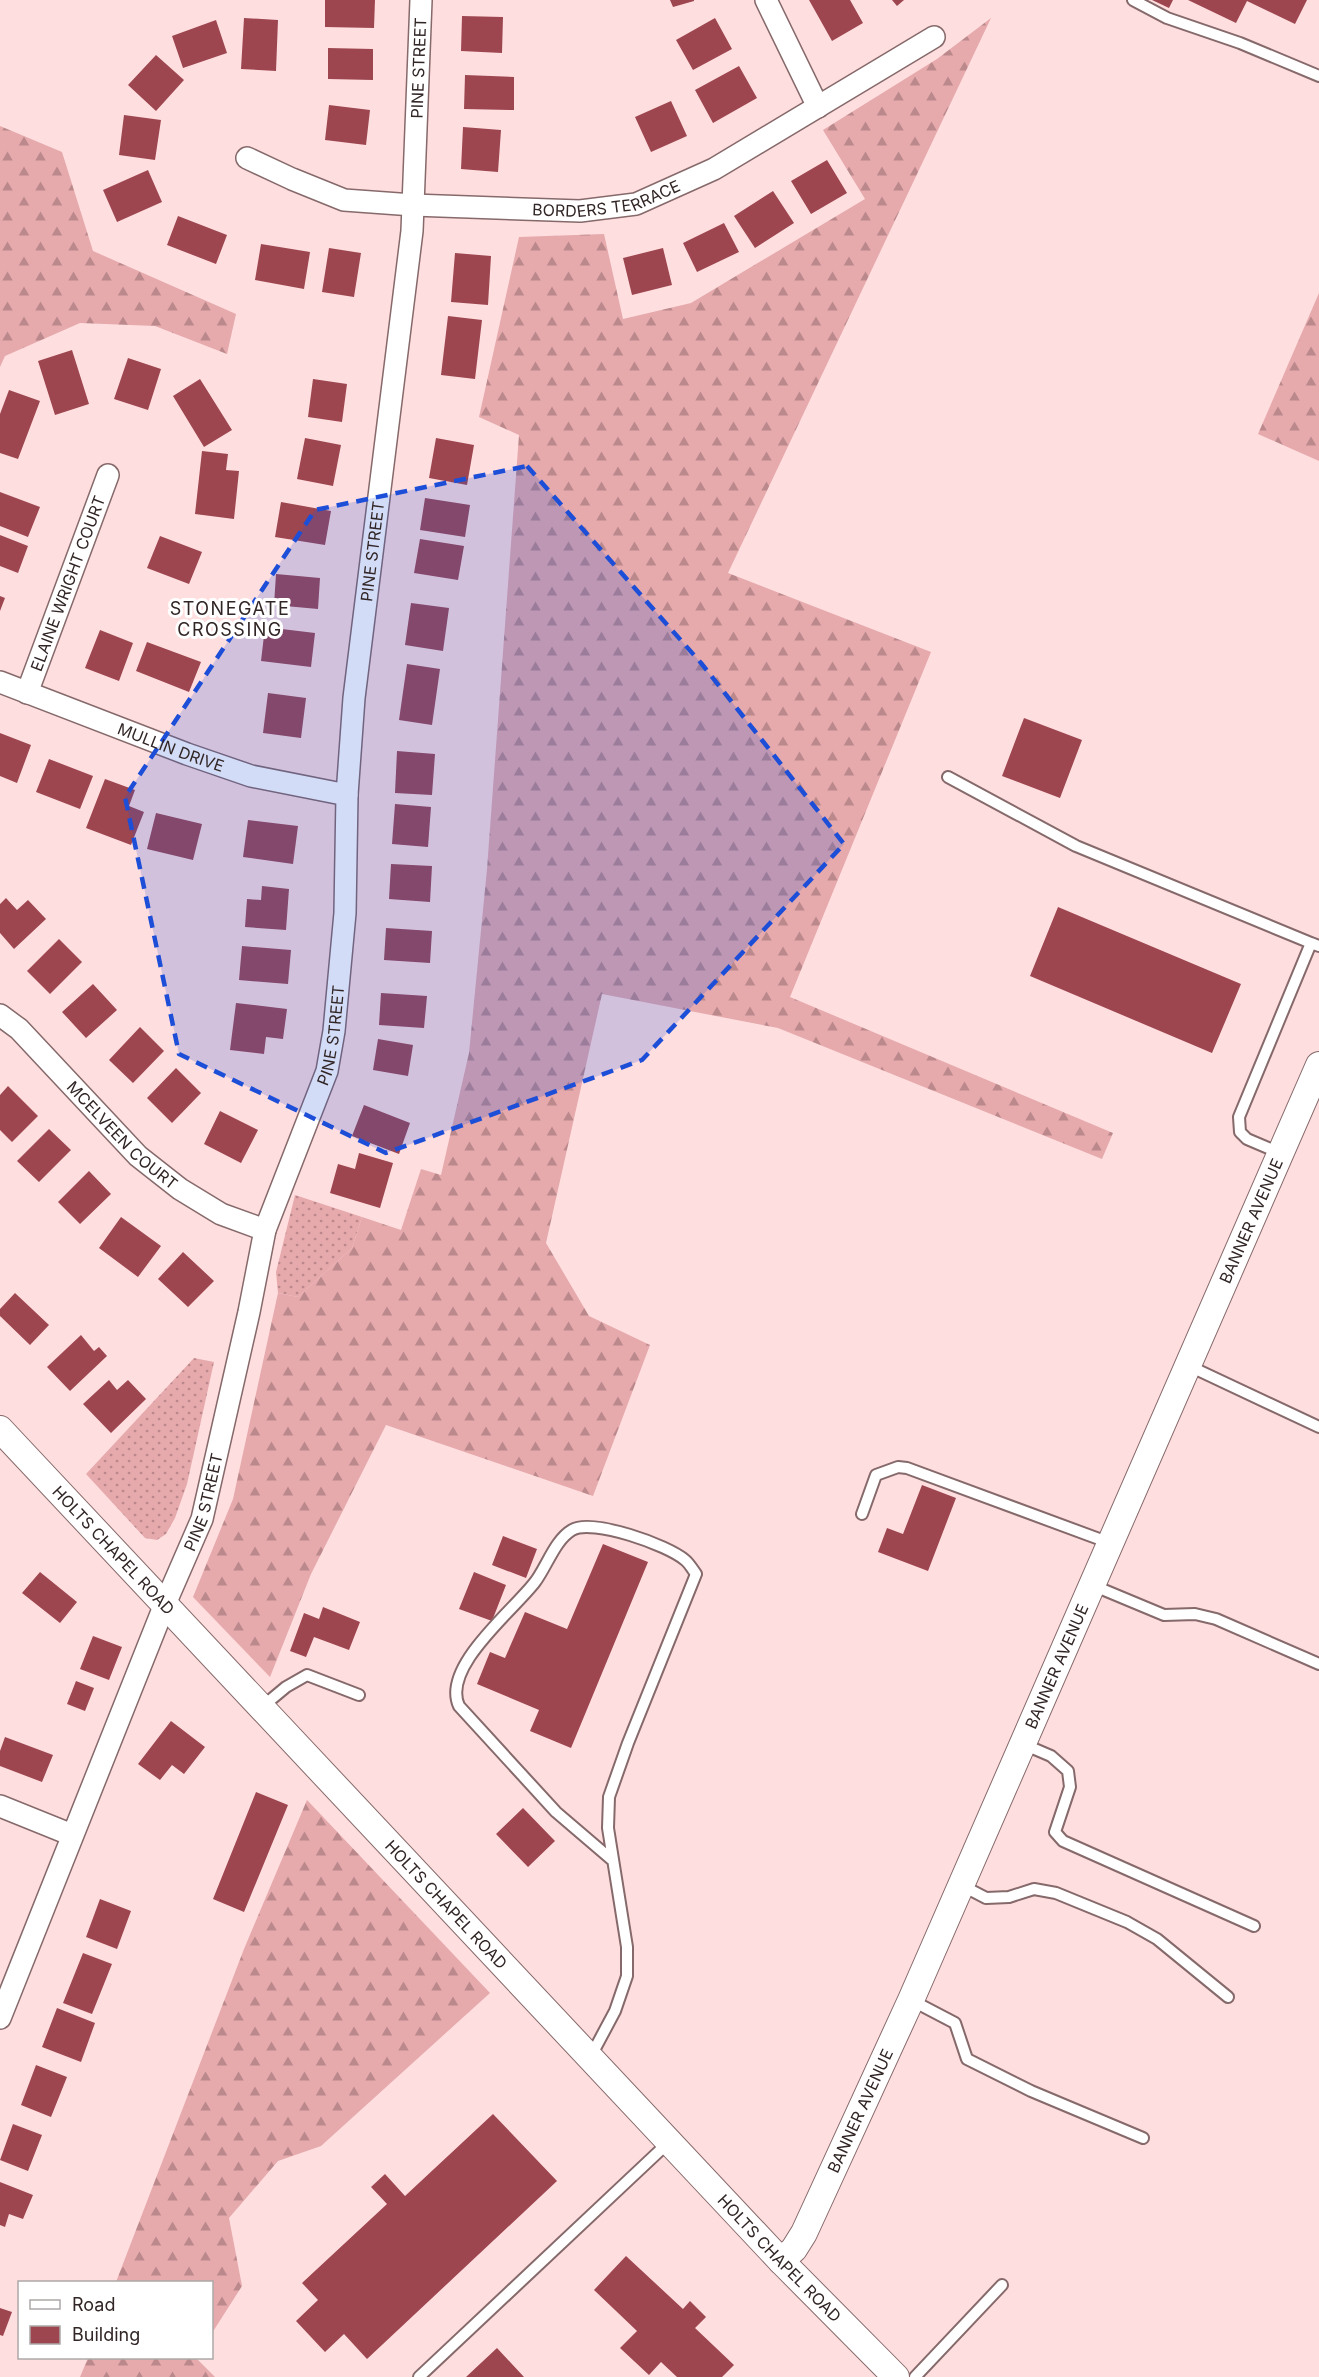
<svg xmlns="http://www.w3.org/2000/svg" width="1319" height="2377" font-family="Inter,sans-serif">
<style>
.grass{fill:url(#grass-dots)}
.forest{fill:url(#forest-firs)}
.building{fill:#9d4650}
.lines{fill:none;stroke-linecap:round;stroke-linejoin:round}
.service-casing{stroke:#86696a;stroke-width:14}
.minor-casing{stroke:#86696a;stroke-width:24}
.tertiary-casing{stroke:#86696a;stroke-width:28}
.service{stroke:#fff;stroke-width:10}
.minor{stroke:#fff;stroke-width:21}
.tertiary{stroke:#fff;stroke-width:26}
.marked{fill:#1d4ed8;fill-opacity:0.2;stroke:#1d4ed8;stroke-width:4.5;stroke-dasharray:12 8;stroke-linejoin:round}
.labels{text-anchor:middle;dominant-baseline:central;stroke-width:6;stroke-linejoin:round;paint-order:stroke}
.street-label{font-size:16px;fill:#312525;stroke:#fff}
.neighbourhood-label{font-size:18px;letter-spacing:1.5px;fill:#312525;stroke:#fff}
</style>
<defs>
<pattern id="grass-dots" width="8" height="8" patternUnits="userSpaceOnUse" patternTransform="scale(1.5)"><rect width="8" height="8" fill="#e6a9ac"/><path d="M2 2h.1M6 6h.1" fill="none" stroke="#bb898c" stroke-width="1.8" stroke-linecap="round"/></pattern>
<pattern id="forest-firs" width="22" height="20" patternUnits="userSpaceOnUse" patternTransform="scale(1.5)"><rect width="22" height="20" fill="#e6a9ac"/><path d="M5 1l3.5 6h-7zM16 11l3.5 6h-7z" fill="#bb898c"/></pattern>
</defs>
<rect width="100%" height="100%" fill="#ffdedf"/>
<!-- grass -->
<path class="grass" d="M295,1195L362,1217L352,1248L298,1297L278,1293L276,1272Z
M194,1358L214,1362L187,1484L175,1518L166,1534L157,1540L145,1538L86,1474Z"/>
<!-- forest -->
<path class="forest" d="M991,18L728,573L931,652L790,997L1113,1133L1102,1159L778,1028L602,994L546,1243L589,1316L650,1345L593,1496L386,1425L311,1574L270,1677L193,1597L233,1499L278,1293L298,1297L352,1248L362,1217L401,1230L421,1169L441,1175L469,1053L487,869L519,435L479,417L519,237L604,234L623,319L691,303L865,199L823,130L937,59Z
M0,126L62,152L93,251L236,314L227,354L155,326L80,323L5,356L0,367Z
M1319,293V461L1258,434Z
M307,1800L490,1993L321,2146L278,2161L229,2218L242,2286L212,2333V2282H116L244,1949Z
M88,2358H196L215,2377H80Z"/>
<!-- building -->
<path class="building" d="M325,0H375L374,28L325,27Z
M670,0H694V1L673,7Z
M809,0H850L863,23L832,41Z
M892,0H904L897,6Z
M1152,0H1173L1169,8Z
M1188,0H1307L1295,24L1247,1L1236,23Z
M462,16L503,17L502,53L461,51Z
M244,18L278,20L276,71L241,69Z
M715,18L732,49L693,70L676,40Z
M216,20L227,53L183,68L172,36Z
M328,48L373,49V80L328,79Z
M156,55L184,80L156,111L128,85Z
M739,66L757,98L713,123L695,90Z
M465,75L514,77V110L464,109Z
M671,101L687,136L651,152L635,117Z
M329,105L370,110L366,145L325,140Z
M124,115L161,120L155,160L119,155Z
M463,127L501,130L498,172L461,169Z
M827,160L847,193L811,214L791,181Z
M148,170L162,202L117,222L103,190Z
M773,191L794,223L755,248L734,216Z
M178,216L227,235L216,264L167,245Z
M724,223L739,252L697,272L683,243Z
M261,244L310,252L304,289L255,280Z
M329,248L361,253L354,297L322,292Z
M663,248L672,285L632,295L623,258Z
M455,253L491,256L488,305L451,302Z
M448,316L482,320L475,379L441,375Z
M72,350L89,404L55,415L38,361Z
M128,358L161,369L148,410L114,399Z
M200,379L232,430L204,447L173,396Z
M313,379L347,384L342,422L308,417Z
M9,390L40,401L18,459L0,453V414Z
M305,438L341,445L333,486L297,479Z
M436,438L474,445L467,485L429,478Z
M202,451L228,454L226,470L239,471L234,519L195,514Z
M0,492L40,507L28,537L0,526Z
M425,498L470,505L465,537L420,530Z
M281,502L331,511L325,545L275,537Z
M0,535L28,546L18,573L0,566Z
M160,536L202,552L189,584L147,568Z
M420,539L464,546L458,580L414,573Z
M276,574L320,578L318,609L274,605Z
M0,596L5,598L0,611Z
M411,603L449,608L443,651L405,645Z
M265,627L315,633L311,667L261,661Z
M100,630L133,643L119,681L85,668Z
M147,642L201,662L189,692L136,671Z
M407,664L440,669L432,725L399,720Z
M268,693L306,698L301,738L263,733Z
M1024,718L1082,740L1060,798L1002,776Z
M0,733L31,745L17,783L0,776Z
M397,751L435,754L432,795L395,793Z
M49,759L93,776L80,809L36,792Z
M105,779L135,790L129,806L144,812L131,845L86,828Z
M395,804L431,807L428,847L392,844Z
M156,813L202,824L193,860L147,849Z
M248,820L298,826L293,864L243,857Z
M391,864L432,866L430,902L389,899Z
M262,886L289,889L286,930L245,927L247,899L261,900Z
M6,898L17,910L28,900L46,919L14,949L0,933V904Z
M1058,907L1241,984L1212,1053L1030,976Z
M386,928L432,931L430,963L384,960Z
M59,939L82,962L50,994L27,971Z
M242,946L291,950L288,984L239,980Z
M93,984L117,1010L86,1038L62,1012Z
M381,993L427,996L424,1028L379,1025Z
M236,1003L287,1009L283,1039L266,1037L264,1054L230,1050Z
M140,1027L164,1051L133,1083L109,1060Z
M378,1039L413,1045L408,1076L373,1070Z
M176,1068L201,1093L172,1123L147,1098Z
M8,1086L38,1116L12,1142L0,1130V1095Z
M364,1105L410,1123L399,1154L352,1136Z
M220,1111L258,1130L241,1163L204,1144Z
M49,1129L71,1150L39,1182L17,1161Z
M359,1153L393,1163L380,1208L330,1193L338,1164L355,1169Z
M89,1171L111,1194L80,1224L58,1202Z
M121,1217L161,1246L138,1277L99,1248Z
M183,1252L214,1281L188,1307L158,1279Z
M15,1293L49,1325L30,1345L0,1316V1309Z
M81,1335L94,1351L99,1347L107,1356L70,1391L47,1367Z
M109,1380L117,1390L128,1380L146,1399L111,1433L83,1404Z
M922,1485L956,1498L928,1571L878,1552L887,1528L903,1534Z
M503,1536L537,1549L526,1578L492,1565Z
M603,1544L648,1562L571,1748L530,1731L539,1710L477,1684L490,1652L505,1658L525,1612L567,1629Z
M40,1572L77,1602L60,1623L22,1593Z
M474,1572L506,1585L492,1621L459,1609Z
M323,1607L360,1622L349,1650L314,1637L306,1657L290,1651L304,1613L319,1619Z
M93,1636L122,1647L109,1680L80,1669Z
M76,1681L94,1688L85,1711L67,1704Z
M171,1721L205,1747L184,1774L172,1765L160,1780L138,1764Z
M5,1737L53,1755L42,1782L0,1766V1751Z
M256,1792L288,1805L244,1912L213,1899Z
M523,1808L555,1841L528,1867L496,1834Z
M100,1899L131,1911L117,1949L86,1937Z
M83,1953L112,1964L92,2014L63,2003Z
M57,2008L95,2023L81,2062L42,2047Z
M36,2065L67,2077L51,2117L21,2105Z
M493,2114L557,2181L367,2359L344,2334L325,2352L296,2321L318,2300L302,2283L387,2204L371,2187L385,2174L405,2196Z
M13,2124L42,2135L28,2171L0,2160Z
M0,2182L33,2195L23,2219L9,2214L5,2227L0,2225Z
M626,2256L683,2309L690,2301L706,2317L695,2328L734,2365L722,2377H677L661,2362L649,2375L620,2348L637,2331L594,2290Z
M0,2308L12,2312L3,2336L0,2335Z
M497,2348L524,2377H466Z"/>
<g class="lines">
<defs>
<path id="service" d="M1133,0L1167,18L1240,43L1319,76
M948,777L1076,846L1311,943
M1280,1153L1247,1139L1240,1132L1239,1117L1311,943L1319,946
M1187,1365L1319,1427
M862,1514L876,1475L898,1467L907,1468L1110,1543
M1092,1585L1164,1615L1195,1614L1216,1619L1319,1664
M262,1707L286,1687L307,1675L359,1695
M1023,1744L1051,1756L1068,1771L1070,1787L1055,1832L1063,1841L1254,1926
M961,1885L986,1898L1009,1897L1034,1889L1056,1893L1127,1922L1157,1939L1228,1997
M911,2000L955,2023L967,2059L1031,2091L1143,2138
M591,2056L615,2011L627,1976V1947L608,1828L609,1797L628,1743L696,1574C693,1570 689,1563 685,1560C668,1545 592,1518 572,1530C555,1540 547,1566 535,1582C514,1610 441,1667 459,1706L556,1812L611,1859
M419,2377L670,2141
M915,2377L1002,2285"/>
<g id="minor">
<path d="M766,0L818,107"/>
<path id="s1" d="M247,158L292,179L344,200L413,205L580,211L636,204L714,169L934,37"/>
<path id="s2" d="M0,682L187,754L251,776L347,795"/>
<path id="s3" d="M27,693L108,475"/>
<path id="s4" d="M0,1015L19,1029L138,1156L180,1189L221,1214L265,1230"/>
<path d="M0,1806L72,1835"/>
<path id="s5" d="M0,2018L165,1604L202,1519L249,1312L265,1230L327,1071L334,1031L345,913L347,795L354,698L412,231L421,0"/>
</g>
<g id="tertiary">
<path id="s6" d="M0,1429L781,2261L896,2377"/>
<path id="s7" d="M781,2261L794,2249L804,2233L911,2000L1319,1065"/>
</g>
</defs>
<!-- service casing -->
<use href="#service" class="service-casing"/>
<!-- minor casing -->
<use href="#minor" class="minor-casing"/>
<!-- tertiary casing -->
<use href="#tertiary" class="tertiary-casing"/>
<!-- service -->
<use href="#service" class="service"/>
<!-- minor -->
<use href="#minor" class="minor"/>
<!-- tertiary -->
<use href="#tertiary" class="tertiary"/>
</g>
<!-- marked area -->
<path class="marked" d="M527,466L701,663L844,844L642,1060L386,1153L179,1054L125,797L315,510Z"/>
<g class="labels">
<!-- street labels -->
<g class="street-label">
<text stroke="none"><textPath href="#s5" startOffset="2013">PINE STREET</textPath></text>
<text stroke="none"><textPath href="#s1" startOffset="370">BORDERS TERRACE</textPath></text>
<text stroke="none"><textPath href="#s5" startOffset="1527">PINE STREET</textPath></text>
<text stroke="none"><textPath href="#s3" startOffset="117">ELAINE WRIGHT COURT</textPath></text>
<text stroke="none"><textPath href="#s2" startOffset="183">MULLIN DRIVE</textPath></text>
<text stroke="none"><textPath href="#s5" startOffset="1041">PINE STREET</textPath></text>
<text stroke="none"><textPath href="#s4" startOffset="172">MCELVEEN COURT</textPath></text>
<text stroke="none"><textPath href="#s7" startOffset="1143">BANNER AVENUE</textPath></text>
<text stroke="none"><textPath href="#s5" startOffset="555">PINE STREET</textPath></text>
<text stroke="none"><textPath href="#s6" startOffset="166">HOLTS CHAPEL ROAD</textPath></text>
<text stroke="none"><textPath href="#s7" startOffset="657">BANNER AVENUE</textPath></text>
<text stroke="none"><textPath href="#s6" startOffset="652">HOLTS CHAPEL ROAD</textPath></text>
<text stroke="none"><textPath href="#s7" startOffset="171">BANNER AVENUE</textPath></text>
<text stroke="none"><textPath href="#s6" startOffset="1138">HOLTS CHAPEL ROAD</textPath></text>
</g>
<!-- neighbourhood labels -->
<g class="neighbourhood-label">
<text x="230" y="608">STONEGATE<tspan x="230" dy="21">CROSSING</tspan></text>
</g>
</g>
<!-- legend -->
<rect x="18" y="2281" width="195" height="78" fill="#ffffff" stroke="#ada8a8" stroke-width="1.5"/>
<rect x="30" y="2300" width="30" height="9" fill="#ffffff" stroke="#ada8a8" stroke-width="1.5"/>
<text x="72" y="2311" font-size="18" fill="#312525">Road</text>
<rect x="30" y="2326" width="30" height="18" fill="#9d4650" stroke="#ada8a8" stroke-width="1.5"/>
<text x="72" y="2341" font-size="18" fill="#312525">Building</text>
</svg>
